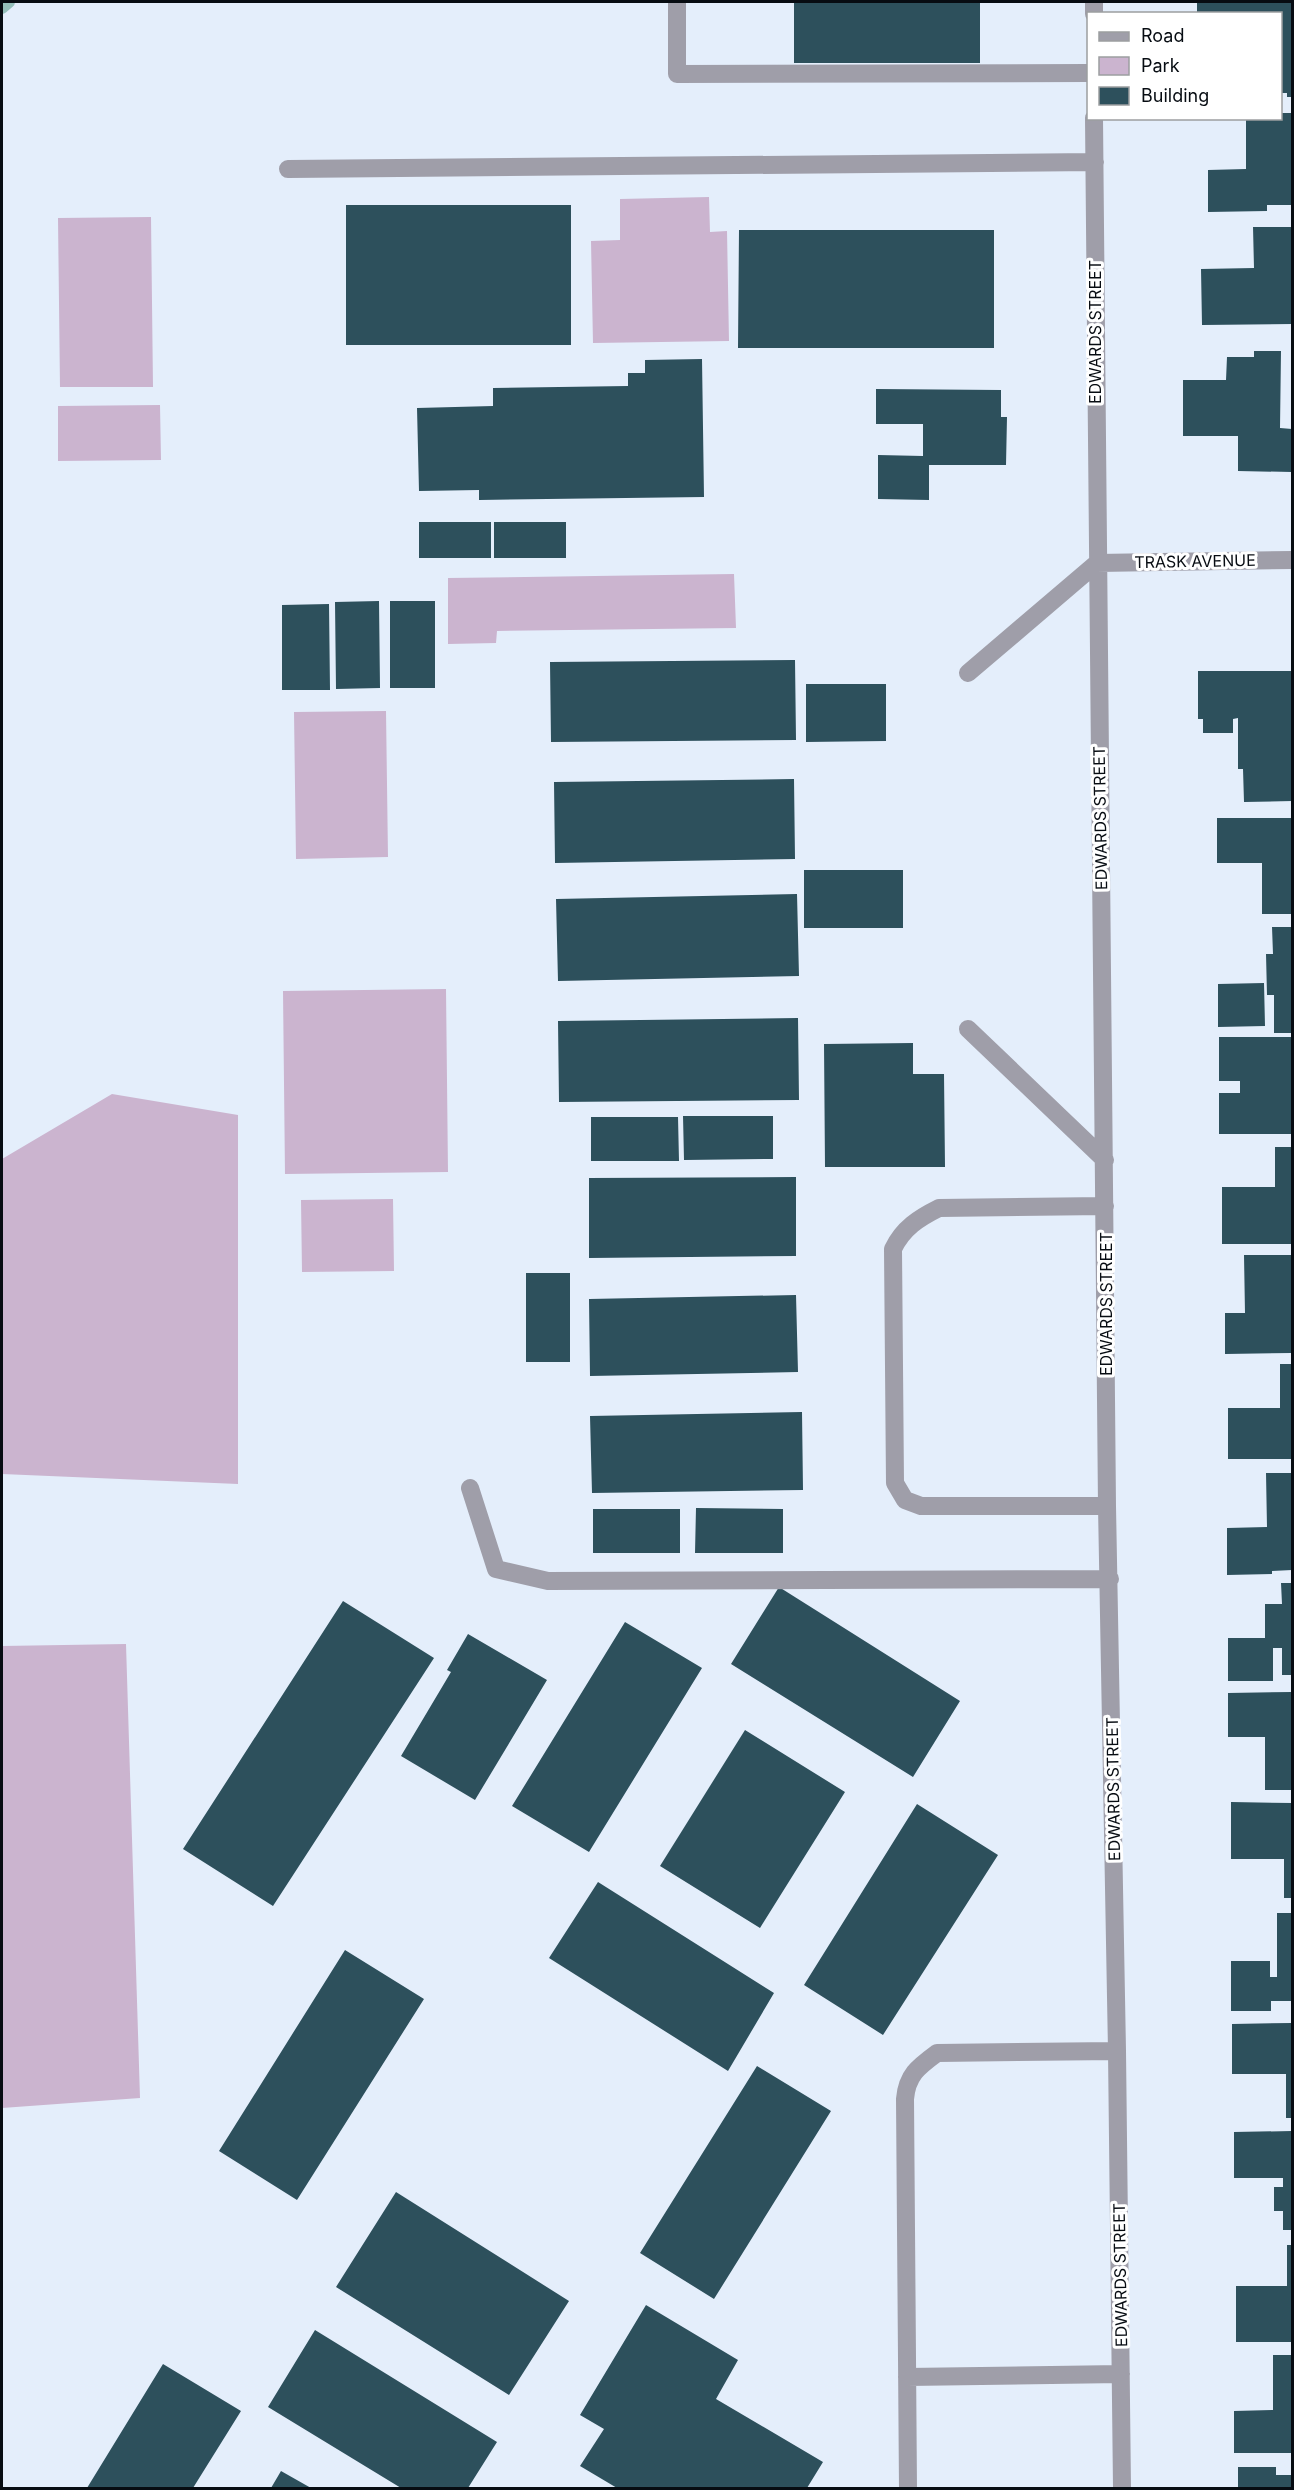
<svg xmlns="http://www.w3.org/2000/svg" width="1294" height="2490" font-family="Inter,sans-serif">
<style>
.green{fill:#cbb4cf}
.lines{fill:none;stroke-linecap:round;stroke-linejoin:round}
.stream{stroke:#94bfba;stroke-width:12}
.building{fill:#2d505c}
.minor{stroke:#9f9ea9;stroke-width:18}
.labels{text-anchor:middle;dominant-baseline:central;stroke-width:6;stroke-linejoin:round;paint-order:stroke}
.street-label{font-size:16px;fill:#070c12;stroke:#fff}
</style>
<rect width="100%" height="100%" fill="#e4eefb"/>
<!-- green -->
<path class="green" d="M709,197L710,232L727,231L729,341L593,343L591,241L620,240V199Z
M151,217L153,387H60L58,218Z
M160,405L161,460L58,461V406Z
M734,574L736,628L497,631L496,643L448,644V578Z
M386,711L388,857L296,859L294,712Z
M446,989L448,1172L285,1174L283,991Z
M112,1094L238,1115V1484L2,1474V1159Z
M393,1199L394,1271L302,1272L301,1200Z
M126,1644L140,2098L2,2108V1646Z"/>
<g class="lines">
<!-- stream -->
<path class="stream" d="M2,8L9,2"/>
</g>
<!-- building -->
<path class="building" d="M794,2H980V63H794Z
M1197,2H1292V97H1287V93H1280V14H1197Z
M1280,113H1292V205H1267V211L1208,212V170L1246,169V118H1280Z
M346,205H571V345H346Z
M1253,227H1292V324L1202,325L1201,269L1254,268Z
M739,230H994V348H738Z
M1254,351H1281L1280,428L1292,429V472L1238,471V436H1183V380H1226L1227,357H1254Z
M702,359L704,497L479,500V490L419,491L417,408L493,406V388L628,386V373H645V360Z
M876,389L1001,390V417H1007L1006,465H929V500L878,499V455L923,456V424H876Z
M419,522H491V558H419Z
M494,522H566V558H494Z
M379,601L380,688L336,689L335,602Z
M390,601H435V688H390Z
M329,604L330,690H282V605Z
M795,660L796,740L551,742L550,662Z
M1198,671H1292V801L1244,802L1243,769H1238V718L1233,719V733H1203V719H1198Z
M806,684H886V741L806,742Z
M794,779L795,859L555,863L554,782Z
M1217,818H1292V914H1262V863H1217Z
M804,870H903V928H804Z
M797,894L799,976L558,981L556,899Z
M1272,927H1292V1033H1274V995H1267L1266,954H1273Z
M1264,983L1265,1026L1218,1027V984Z
M798,1018L799,1100L559,1102L558,1021Z
M1219,1037H1292V1134H1219V1093H1240V1081H1219Z
M913,1043V1074H944L945,1167H825L824,1044Z
M683,1116H773V1159L684,1160Z
M591,1117H678L679,1161H591Z
M1275,1147H1292V1244H1222V1187H1275Z
M796,1177V1256L589,1258V1178Z
M1244,1255H1292L1291,1353L1225,1354V1313H1245Z
M526,1273H570V1362H526Z
M796,1295L798,1372L590,1376L589,1299Z
M1280,1364H1292V1459H1228V1408H1280Z
M802,1412L803,1490L592,1493L590,1416Z
M1266,1473H1292V1570L1272,1571V1574L1227,1575V1528L1267,1527Z
M696,1508L783,1509V1553H695Z
M593,1509H680V1553H593Z
M1281,1583H1292V1675H1282V1648H1273V1681H1228V1638H1265V1604H1282Z
M779,1587L960,1701L913,1777L731,1664Z
M343,1601L434,1658L273,1906L183,1849Z
M625,1622L702,1668L589,1852L512,1806Z
M468,1634L547,1680L475,1800L401,1756L451,1672L447,1670Z
M1292,1692V1790H1265V1737H1228V1693Z
M745,1730L845,1792L760,1928L660,1866Z
M1231,1802L1292,1803V1898H1284V1859H1231Z
M917,1804L998,1855L883,2035L804,1985Z
M598,1882L774,1993L728,2071L549,1958Z
M1277,1913H1292V2001H1271V2011H1231V1961H1270V1977H1277Z
M345,1950L424,1999L297,2200L219,2151Z
M1292,2023V2118H1286V2074H1232V2024Z
M757,2066L831,2111L714,2299L640,2253Z
M1292,2131V2230H1283V2211H1274V2187H1283V2178H1234V2132Z
M396,2192L569,2301L509,2395L336,2287Z
M1287,2245H1292V2342H1236V2286H1287Z
M646,2305L738,2360L716,2399L823,2462L807,2488H617L580,2466L604,2429L580,2415Z
M315,2330L497,2442L468,2488H401L268,2407Z
M1273,2355H1292V2453H1234V2411L1273,2410Z
M163,2364L241,2411L193,2488H87Z
M1238,2467H1276V2475H1292V2488H1238Z
M281,2471L311,2488H271Z"/>
<g class="lines">
<!-- minor -->
<path class="minor" d="M677,2V74L1088,73
M1094,2V14
M1094,118L1107,1506L1117,2051L1122,2488
M288,169L1095,162
M1097,563L1292,560
M968,673L1097,563
M968,1029L1105,1160
M1105,1206L939,1208C919,1218 903,1228 893,1249L895,1483L905,1500L921,1506H1107
M470,1488L496,1569L548,1581L1110,1579
M907,2377L1121,2374
M908,2488L905,2099C907,2075 918,2067 937,2053L1117,2051"/>
</g>
<g class="labels">
<!-- street labels -->
<g class="street-label">
<text transform="translate(1095 332) rotate(-90)">EDWARDS STREET</text>
<text transform="translate(1195 561) rotate(-1)">TRASK AVENUE</text>
<text transform="translate(1100 818) rotate(-91)">EDWARDS STREET</text>
<text transform="translate(1106 1304) rotate(-90)">EDWARDS STREET</text>
<text transform="translate(1113 1789) rotate(-91)">EDWARDS STREET</text>
<text transform="translate(1120 2275) rotate(-91)">EDWARDS STREET</text>
</g>
</g>
<!-- border -->
<rect width="1294" height="2490" fill="none" stroke="#070c12" stroke-width="6"/>
<!-- legend -->
<rect x="1087" y="12" width="195" height="108" fill="#ffffff" stroke="#9c9ea0" stroke-width="1.5"/>
<rect x="1099" y="32" width="30" height="9" fill="#9f9ea9" stroke="#9c9ea0" stroke-width="1.5"/>
<text x="1141" y="42" font-size="18" fill="#070c12">Road</text>
<rect x="1099" y="57" width="30" height="18" fill="#cbb4cf" stroke="#9c9ea0" stroke-width="1.5"/>
<text x="1141" y="72" font-size="18" fill="#070c12">Park</text>
<rect x="1099" y="87" width="30" height="18" fill="#2d505c" stroke="#9c9ea0" stroke-width="1.5"/>
<text x="1141" y="102" font-size="18" fill="#070c12">Building</text>
</svg>
